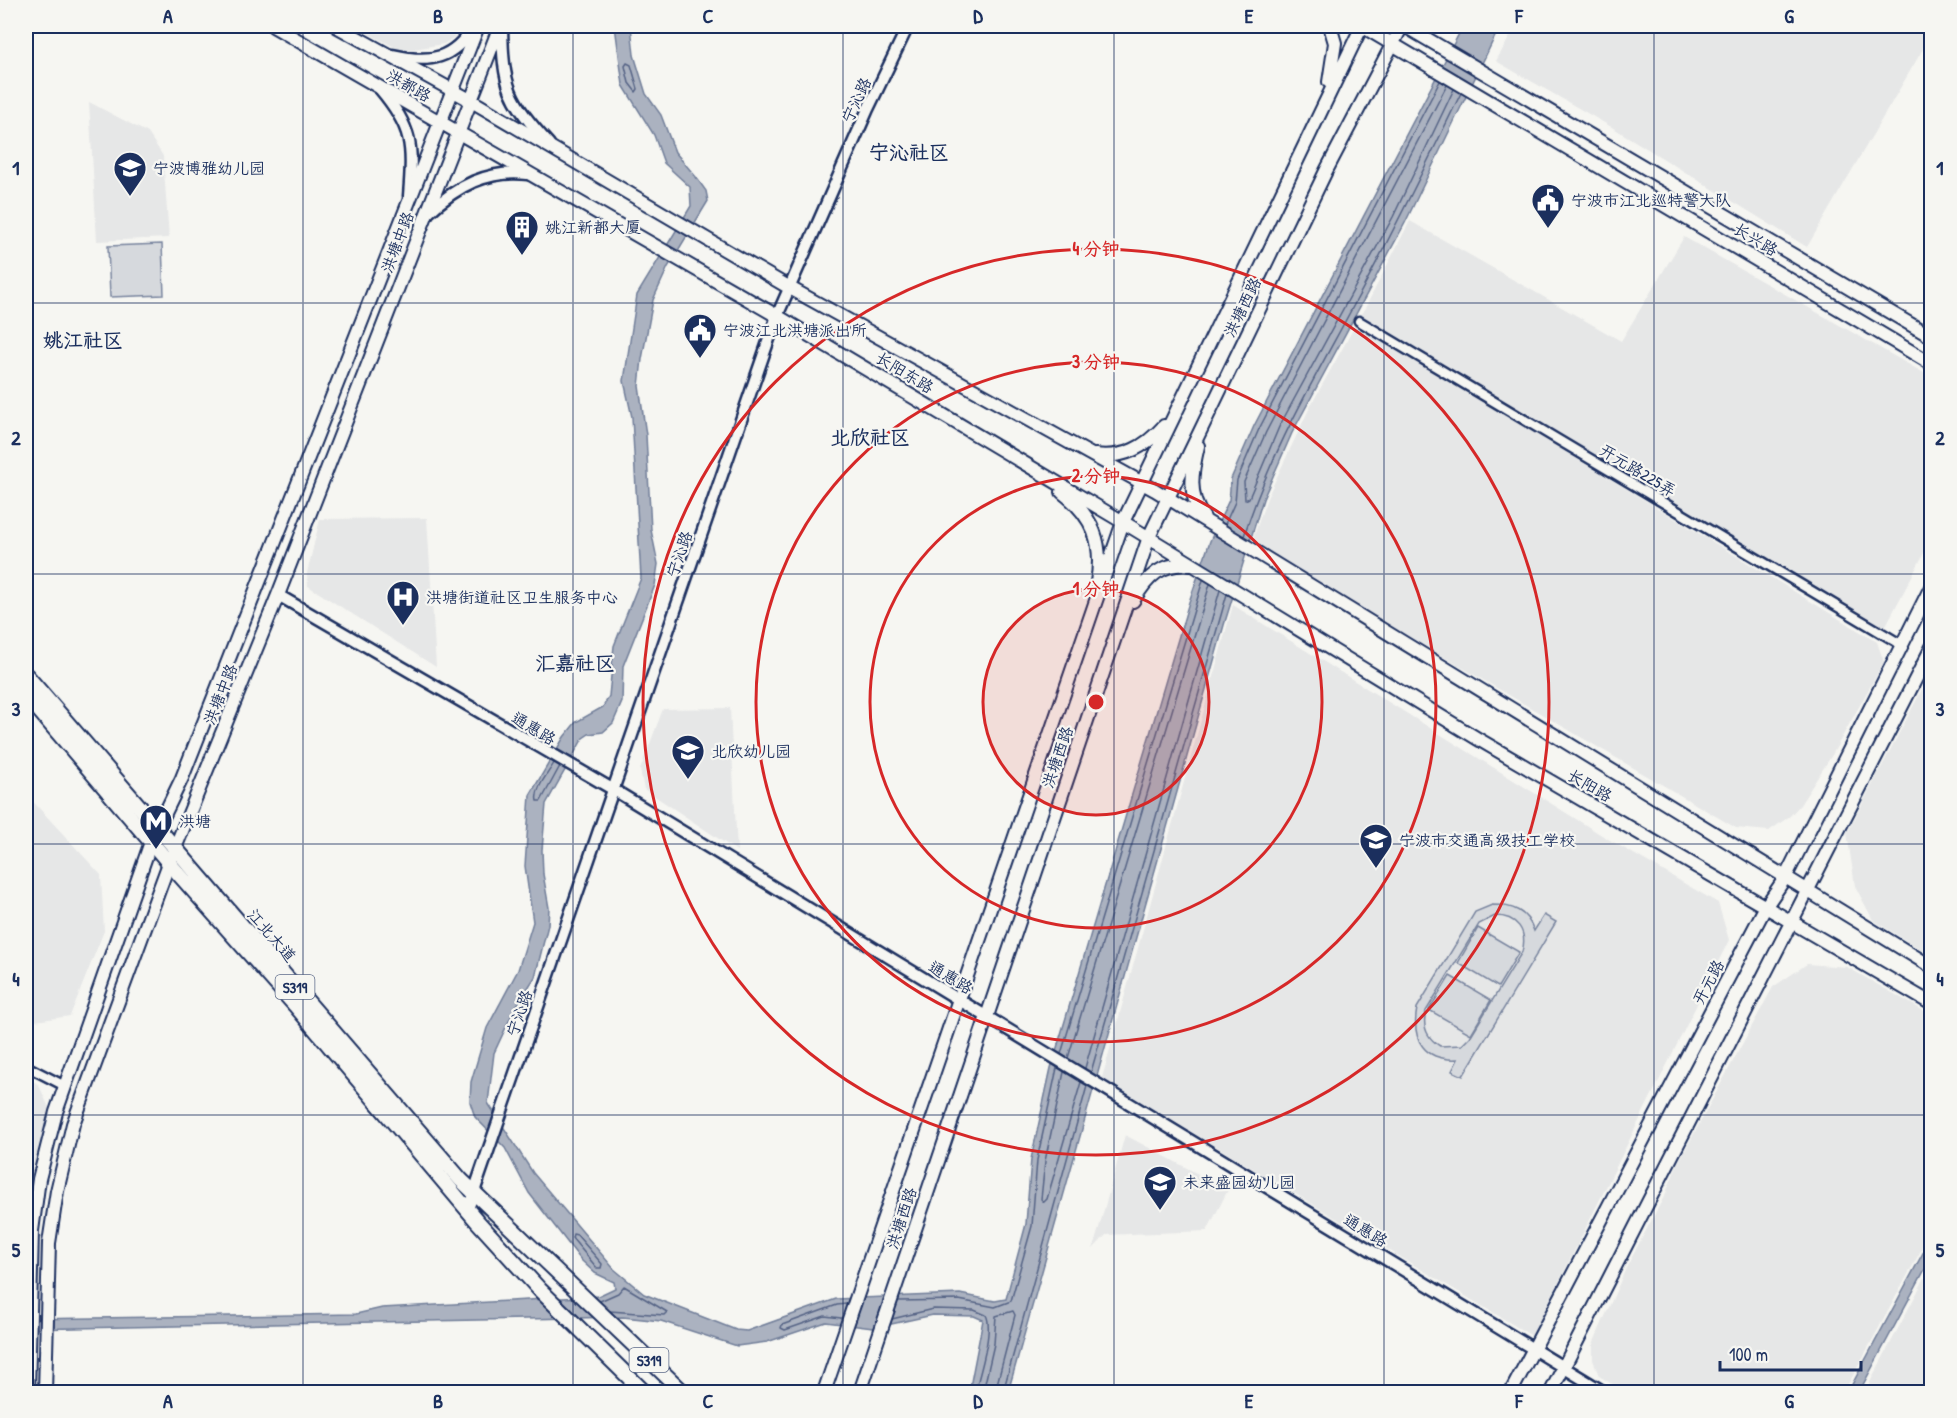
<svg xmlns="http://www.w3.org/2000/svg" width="1957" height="1418" font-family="'Patrick Hand','LXGW WenKai TC',sans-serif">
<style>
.built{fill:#e6e7e7}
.green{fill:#d6d9dd;stroke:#78849e;stroke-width:1.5;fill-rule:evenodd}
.water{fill:#abb2c0;stroke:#717e99;stroke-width:1.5}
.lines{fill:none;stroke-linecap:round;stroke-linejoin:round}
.shore{stroke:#556385;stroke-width:1.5}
.minor-casing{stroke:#1b2f5e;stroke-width:13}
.tertiary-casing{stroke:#1b2f5e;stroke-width:15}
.secondary-casing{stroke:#1b2f5e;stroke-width:16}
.primary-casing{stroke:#1b2f5e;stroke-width:18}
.minor{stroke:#f6f6f2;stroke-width:8}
.tertiary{stroke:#f6f6f2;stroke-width:10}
.secondary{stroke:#f6f6f2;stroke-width:12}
.primary{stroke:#f6f6f2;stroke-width:14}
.grid{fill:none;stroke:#1b2f5e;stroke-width:1.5;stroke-opacity:0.55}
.ring{fill:none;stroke:#d62828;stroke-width:3}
.labels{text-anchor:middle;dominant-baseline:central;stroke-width:4.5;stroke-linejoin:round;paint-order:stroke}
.shield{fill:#f6f6f2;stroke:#5d6b8a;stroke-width:1.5}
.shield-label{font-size:15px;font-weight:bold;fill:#1b2f5e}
.street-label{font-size:16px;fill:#1b2f5e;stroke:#f6f6f2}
.poi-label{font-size:16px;fill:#1b2f5e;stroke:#f6f6f2;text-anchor:start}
.quarter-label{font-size:20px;font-weight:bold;fill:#1b2f5e;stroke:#f6f6f2}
.centre{fill:#d62828;stroke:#f6f6f2;stroke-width:3}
.ring-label{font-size:18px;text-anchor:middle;font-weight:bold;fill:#d62828;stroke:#f6f6f2;stroke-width:4.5;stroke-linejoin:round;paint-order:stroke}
.neatline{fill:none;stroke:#1b2f5e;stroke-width:2}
.grid-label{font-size:20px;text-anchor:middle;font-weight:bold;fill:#1b2f5e}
</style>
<rect width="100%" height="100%" fill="#f6f6f2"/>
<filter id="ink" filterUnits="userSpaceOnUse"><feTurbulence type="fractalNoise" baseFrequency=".0167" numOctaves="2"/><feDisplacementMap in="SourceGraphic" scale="12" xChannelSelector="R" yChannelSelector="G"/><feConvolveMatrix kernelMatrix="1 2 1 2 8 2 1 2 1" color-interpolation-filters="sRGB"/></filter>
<g filter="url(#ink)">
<!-- built -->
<path class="built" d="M354,26H467L465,30L444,44L402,51Z
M1516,26H1911L1930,37L1807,247L1615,129L1496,61Z
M89,102L148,133L163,156L169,238L97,241Z
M1410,221L1621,341L1684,237L1931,377V540L1884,629L1361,316Z
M1356,324L1877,642L1884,662L1832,755L1800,805L1790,816L1769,831L1736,828L1251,544L1267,498L1310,407Z
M427,518L436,667L308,586L307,573L320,519Z
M1233,605L1608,839L1718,903L1729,940L1532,1336L1102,1078Z
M1931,672V956L1873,920L1855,886L1847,833Z
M730,708L737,851L644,789L640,770L663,709Z
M26,794L101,875L104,931L70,1016L35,1021L26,1016Z
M1807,964L1847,967L1931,1015V1232L1844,1392H1625L1599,1376L1593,1360V1344L1626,1268L1666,1193L1677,1165L1773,987Z
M26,1076L39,1085L49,1108L34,1185L26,1275Z
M1125,1135L1228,1190L1207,1231L1106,1235L1093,1249Z
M1931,1266V1392H1865L1878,1367Z"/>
<!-- green -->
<path class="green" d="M162,244L164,295L110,297L108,246Z
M1492,905C1513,905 1527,911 1534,931L1544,915L1556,922L1463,1076L1452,1071L1458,1059C1424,1061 1411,1040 1417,1008L1475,912ZM1495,916C1517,916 1528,931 1522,952L1470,1037L1462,1045L1440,1046C1427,1038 1422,1026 1426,1011L1479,924Z
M1478,928L1519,952L1498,987L1458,963Z
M1450,976L1491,1000L1471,1034L1429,1010Z"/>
<!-- water -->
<path class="water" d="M615,26H631L634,55L646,94L661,115L675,152L696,177L706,191L708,201L668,267L653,300L642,359L639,386L646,435L651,530L658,564L655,585L623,666L622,702L613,723L603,732L589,734L583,738L546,804L542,850L543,874L549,908L548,925L535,977L515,1008L494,1053L488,1103L533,1173L614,1269L644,1294L736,1330L747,1331L836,1299L960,1294L995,1301L1006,1299L1026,1224L1031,1159L1051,1068L1189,602L1210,541L1229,500L1231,479L1254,426L1463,26H1500L1405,223L1292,433L1263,499L1224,625L1008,1392H969L983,1320L974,1316L933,1315L873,1328L826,1322L767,1342L737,1346L661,1321L623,1317L26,1329V1319L356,1314L382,1308L598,1296L615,1288L614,1282L595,1273L581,1260L529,1193L505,1148L475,1117L470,1102L471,1082L487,1028L518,970L533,922L525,866L530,795L564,737L576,722L603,707L609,696L614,646L641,578L632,417L624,381L637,295L691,206L690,187L664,163L654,135L623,85Z
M1931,1238V1258L1859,1392H1848Z"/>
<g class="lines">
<!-- shore -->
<path class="shore" d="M627,63L631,65L638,89L636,92L629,83L625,66Z
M1447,85L1266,432L1244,482L1245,500L1249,498L1279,427L1393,217L1454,89
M1225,524L1235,502L1237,480L1259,429L1440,81
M1244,536C1270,453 1315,378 1356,301C1393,233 1427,163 1461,93
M554,763C548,774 534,789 537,801H541L560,766
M1061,1054L1203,580
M1068,1058L1210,584
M1085,1068L1220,590
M1064,1072L1045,1161L1041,1199L1044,1202L1047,1199L1081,1082
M1091,1072L1227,594
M573,1234L577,1235L602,1264L601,1268H597L572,1238Z
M600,1301L618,1293L624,1286L667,1312L664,1315L610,1311
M899,1301L959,1300L995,1307L1011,1301L1032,1226L1037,1160L1057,1068
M841,1318L825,1316L785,1330L781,1328L782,1325L837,1305L846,1304
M892,1319L933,1309L974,1310L986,1315C994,1329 979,1376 975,1392
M983,1392L994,1344L996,1316L1013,1311L1015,1315L995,1392
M1003,1392L1087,1086"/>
<defs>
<path id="minor" d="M1359,321L1902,645
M26,1066L65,1086"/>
<path id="tertiary" d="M502,26C503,87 508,99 549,144
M393,55C431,64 453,59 474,26
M380,89C413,128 413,145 409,196
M428,213C457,186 488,169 528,174
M278,595L614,790L1604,1392
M468,1209L777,316L868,109L908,26"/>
<path id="secondary" d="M273,26L777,316L1123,522L1478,739L1932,1004
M336,26L470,100L790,288L1155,490L1932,967
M1362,26L1932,364
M1405,26L1932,337
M1329,82L1335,43L1330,26
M1198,446C1192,471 1187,496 1204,518
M1095,455C1124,459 1145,447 1164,426
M1062,492C1093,516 1104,543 1097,582
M1133,601C1147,577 1162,561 1192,565
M28,1392L32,1231L39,1179L56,1112L151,842L182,778L478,26
M45,1392L49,1243L57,1191L73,1124L169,863L278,595L500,26
M824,1392L1123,522L1362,26
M860,1392L1149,537L1326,171L1402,26
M1511,1392L1766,906L1785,878L1932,585
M1551,1392L1932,647"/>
<path id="primary" d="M26,675L461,1180L683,1392
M26,695L169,863L295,1005L477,1221L540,1290L644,1392"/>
</defs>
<!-- minor casing -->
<use href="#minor" class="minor-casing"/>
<!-- tertiary casing -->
<use href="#tertiary" class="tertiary-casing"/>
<!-- secondary casing -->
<use href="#secondary" class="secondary-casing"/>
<!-- primary casing -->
<use href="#primary" class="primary-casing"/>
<!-- minor -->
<use href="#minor" class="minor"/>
<!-- tertiary -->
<use href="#tertiary" class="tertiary"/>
<!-- secondary -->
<use href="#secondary" class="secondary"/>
<!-- primary -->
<use href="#primary" class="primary"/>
</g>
</g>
<!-- grid -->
<path class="grid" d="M303,26V1392M573,26V1392M843,26V1392M1114,26V1392M1384,26V1392M1654,26V1392M26,303H1932M26,574H1932M26,844H1932M26,1115H1932"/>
<!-- distance rings -->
<circle cx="1096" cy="702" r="113" fill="#d62828" fill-opacity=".12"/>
<g class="ring">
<circle cx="1096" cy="702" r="113"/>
<circle cx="1096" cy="702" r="226"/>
<circle cx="1096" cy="702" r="340"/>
<circle cx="1096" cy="702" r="453"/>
</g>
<!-- icons -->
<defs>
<symbol id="school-pin" viewBox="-11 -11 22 30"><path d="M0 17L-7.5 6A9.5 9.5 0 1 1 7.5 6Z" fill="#1b2f5e" stroke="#f6f6f2"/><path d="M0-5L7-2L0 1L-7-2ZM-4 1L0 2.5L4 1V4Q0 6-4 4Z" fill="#fff"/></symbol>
<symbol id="civic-pin" viewBox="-11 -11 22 30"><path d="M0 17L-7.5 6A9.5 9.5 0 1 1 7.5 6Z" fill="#1b2f5e" stroke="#f6f6f2"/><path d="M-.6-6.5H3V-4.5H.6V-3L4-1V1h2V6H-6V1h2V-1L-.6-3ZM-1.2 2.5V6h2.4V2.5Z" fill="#fff"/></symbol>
<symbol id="building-pin" viewBox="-11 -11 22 30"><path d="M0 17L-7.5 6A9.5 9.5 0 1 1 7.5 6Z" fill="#1b2f5e" stroke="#f6f6f2"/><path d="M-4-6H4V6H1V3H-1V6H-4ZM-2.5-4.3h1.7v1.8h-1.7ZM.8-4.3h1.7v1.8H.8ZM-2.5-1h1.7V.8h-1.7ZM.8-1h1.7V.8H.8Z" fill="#fff"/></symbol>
<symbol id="hospital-pin" viewBox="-11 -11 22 30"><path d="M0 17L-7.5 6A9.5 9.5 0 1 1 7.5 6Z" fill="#1b2f5e" stroke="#f6f6f2"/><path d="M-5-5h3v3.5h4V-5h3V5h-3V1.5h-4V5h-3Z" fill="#fff"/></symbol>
<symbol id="metro-pin" viewBox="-11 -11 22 30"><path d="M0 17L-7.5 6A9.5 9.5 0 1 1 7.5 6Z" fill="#1b2f5e" stroke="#f6f6f2"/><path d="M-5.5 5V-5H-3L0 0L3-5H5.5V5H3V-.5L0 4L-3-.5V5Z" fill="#fff"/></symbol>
<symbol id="university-pin" viewBox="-11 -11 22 30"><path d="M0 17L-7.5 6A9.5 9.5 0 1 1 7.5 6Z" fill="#1b2f5e" stroke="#f6f6f2"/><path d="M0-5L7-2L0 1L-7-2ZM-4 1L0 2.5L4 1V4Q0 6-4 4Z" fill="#fff"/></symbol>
</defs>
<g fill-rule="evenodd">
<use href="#school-pin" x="111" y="149" width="38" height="52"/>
<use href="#civic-pin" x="1529" y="181" width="38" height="52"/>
<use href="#building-pin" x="503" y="208" width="38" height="52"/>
<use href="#civic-pin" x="681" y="311" width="38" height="52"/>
<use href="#hospital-pin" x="384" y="578" width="38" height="52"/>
<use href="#school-pin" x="669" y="732" width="38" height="52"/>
<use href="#metro-pin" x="137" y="802" width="38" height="52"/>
<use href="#university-pin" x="1357" y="821" width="38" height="52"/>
<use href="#school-pin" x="1141" y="1163" width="38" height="52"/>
</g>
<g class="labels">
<!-- shield labels -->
<g class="shield">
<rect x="275.5" y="975" width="39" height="24" rx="4.5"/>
<rect x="629.5" y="1348" width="39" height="24" rx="4.5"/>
</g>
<g class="shield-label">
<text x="295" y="987">S319</text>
<text x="649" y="1360">S319</text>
</g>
<!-- street labels -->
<g class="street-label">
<text transform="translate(409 85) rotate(30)">洪都路</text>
<text transform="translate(856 100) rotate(-65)">宁沁路</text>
<text transform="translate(1756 239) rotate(31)">长兴路</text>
<text transform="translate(397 242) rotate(-69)">洪塘中路</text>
<text transform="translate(1242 307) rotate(-64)">洪塘西路</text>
<text transform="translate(905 372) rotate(31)">长阳东路</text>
<text transform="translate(1638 470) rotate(31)">开元路225弄</text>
<text transform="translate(679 554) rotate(-71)">宁沁路</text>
<text transform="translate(220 694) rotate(-68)">洪塘中路</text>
<text transform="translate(534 728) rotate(31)">通惠路</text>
<text transform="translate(1057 757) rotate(-71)">洪塘西路</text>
<text transform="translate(1590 785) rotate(30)">长阳路</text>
<text transform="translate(272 935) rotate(49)">江北大道</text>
<text transform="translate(951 977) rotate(31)">通惠路</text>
<text transform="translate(1708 982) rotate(-62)">开元路</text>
<text transform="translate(519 1013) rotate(-71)">宁沁路</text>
<text transform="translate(901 1218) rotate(-72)">洪塘西路</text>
<text transform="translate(1366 1230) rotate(31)">通惠路</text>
</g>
<!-- poi labels -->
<g class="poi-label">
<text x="153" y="168">宁波博雅幼儿园</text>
<text x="1571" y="200">宁波市江北巡特警大队</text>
<text x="545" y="227">姚江新都大厦</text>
<text x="723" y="330">宁波江北洪塘派出所</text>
<text x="426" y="597">洪塘街道社区卫生服务中心</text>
<text x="711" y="751">北欣幼儿园</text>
<text x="179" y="821">洪塘</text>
<text x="1399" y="840">宁波市交通高级技工学校</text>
<text x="1183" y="1182">未来盛园幼儿园</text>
</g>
<!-- quarter labels -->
<g class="quarter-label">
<text x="909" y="151">宁沁社区</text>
<text x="83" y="339">姚江社区</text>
<text x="870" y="436">北欣社区</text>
<text x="575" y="662">汇嘉社区</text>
</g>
</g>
<circle cx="1096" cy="702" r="9" class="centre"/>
<g class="ring-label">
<text x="1096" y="255">4 分钟</text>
<text x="1096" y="368">3 分钟</text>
<text x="1096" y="482">2 分钟</text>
<text x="1096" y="595">1 分钟</text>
</g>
<!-- margin -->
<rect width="1957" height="1418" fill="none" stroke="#f6f6f2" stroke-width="66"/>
<!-- scale -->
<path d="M1720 1361v9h141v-9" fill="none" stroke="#1b2f5e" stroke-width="3"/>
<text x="1729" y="1361" font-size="18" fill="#1b2f5e" stroke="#f6f6f2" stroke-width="4.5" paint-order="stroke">100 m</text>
<rect x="33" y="33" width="1891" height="1352" class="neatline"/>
<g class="grid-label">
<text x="168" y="23">A</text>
<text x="438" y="23">B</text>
<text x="708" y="23">C</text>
<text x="978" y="23">D</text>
<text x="1249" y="23">E</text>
<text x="1519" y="23">F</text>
<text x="1789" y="23">G</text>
<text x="16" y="175">1</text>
<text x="1940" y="175">1</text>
<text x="16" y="445">2</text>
<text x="1940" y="445">2</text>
<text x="16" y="716">3</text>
<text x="1940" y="716">3</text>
<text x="16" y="986">4</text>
<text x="1940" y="986">4</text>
<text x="16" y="1257">5</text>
<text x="1940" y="1257">5</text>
<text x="168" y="1408">A</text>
<text x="438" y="1408">B</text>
<text x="708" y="1408">C</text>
<text x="978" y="1408">D</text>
<text x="1249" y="1408">E</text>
<text x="1519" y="1408">F</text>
<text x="1789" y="1408">G</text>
</g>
</svg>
